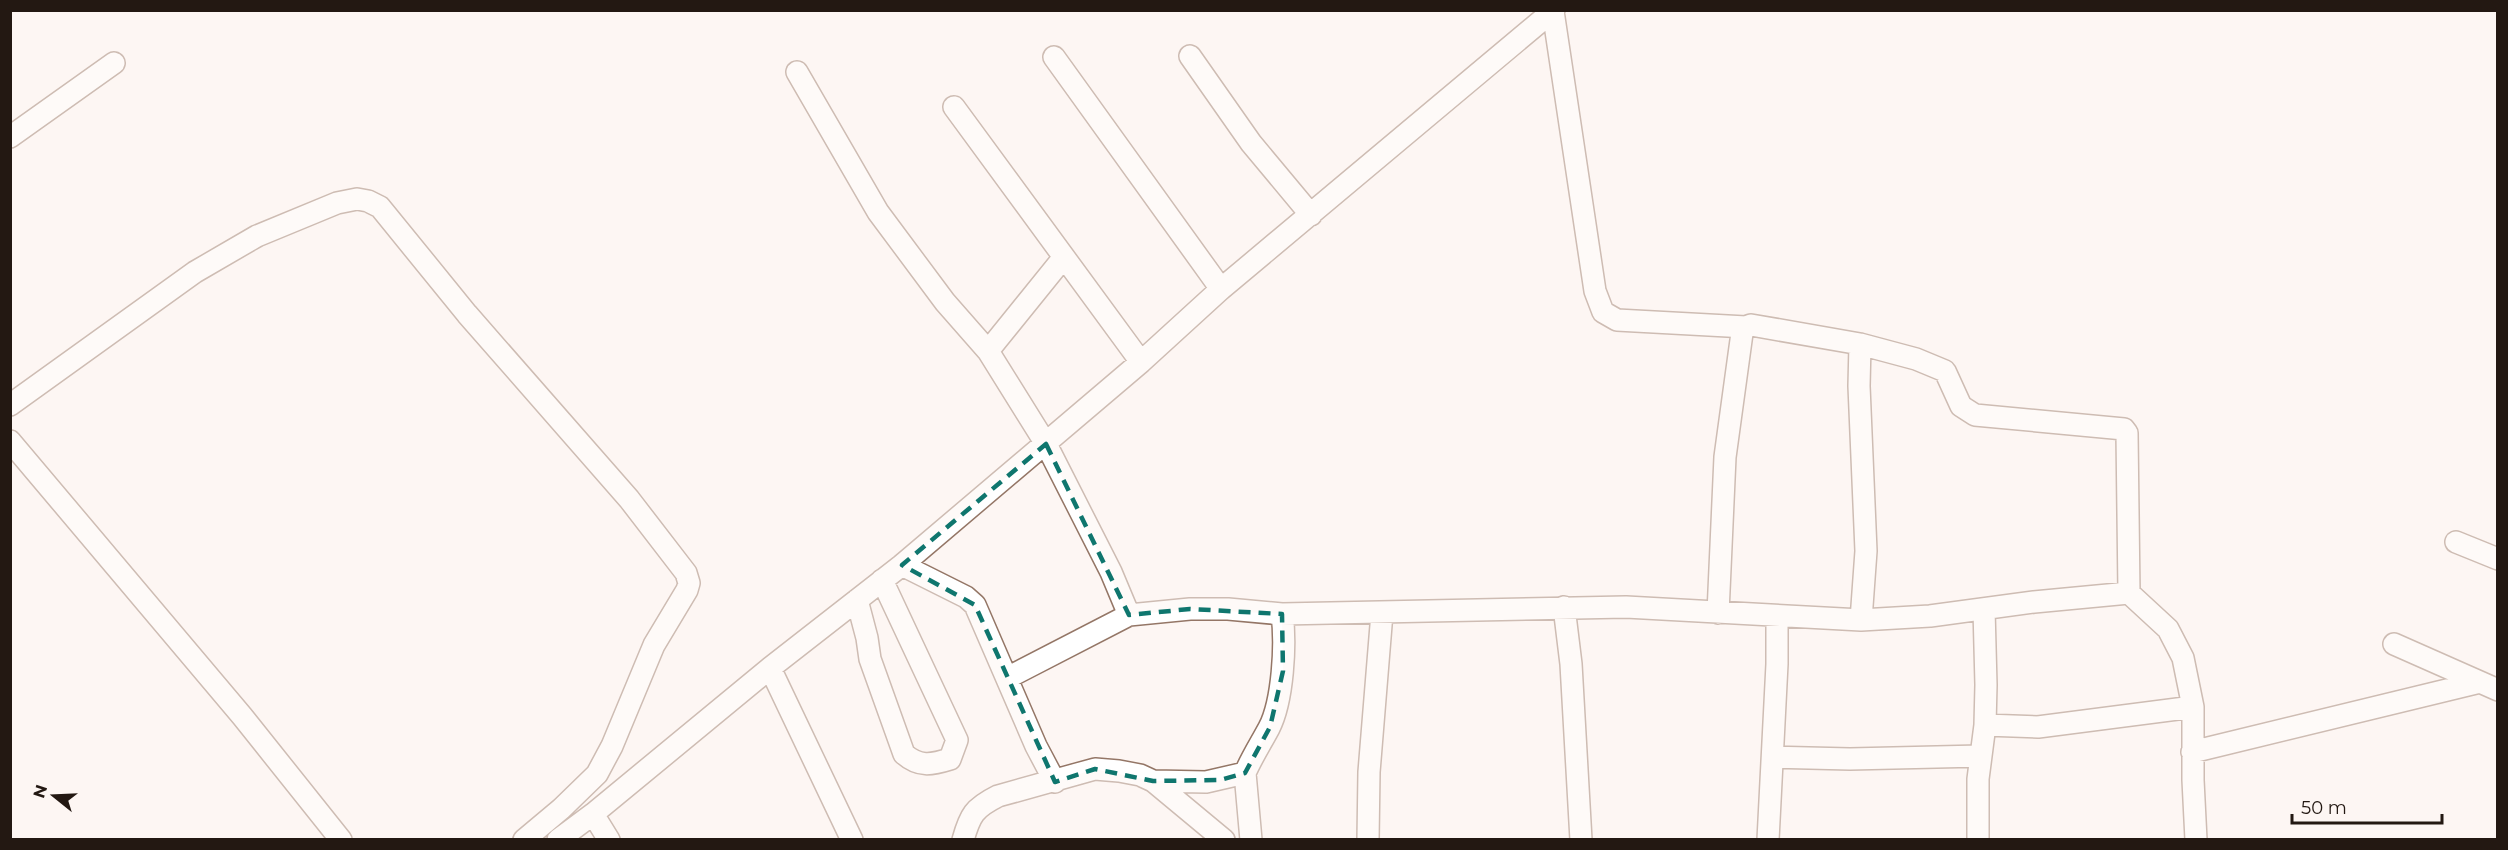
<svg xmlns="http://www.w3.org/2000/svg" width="2508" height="850" font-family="Montserrat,sans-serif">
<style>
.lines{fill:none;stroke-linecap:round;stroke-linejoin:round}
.minor-casing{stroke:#947666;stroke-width:24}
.minor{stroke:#fff;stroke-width:21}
.marked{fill:none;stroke:#0f766e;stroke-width:4.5;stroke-dasharray:12 8;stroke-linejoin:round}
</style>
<rect width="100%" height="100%" fill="#fdf6f3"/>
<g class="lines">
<defs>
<path id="minor" d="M1553,11L1595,291L1603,312L1617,320L1746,327L1751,325L1860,344L1916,359L1945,371L1961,406L1975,415L2124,429L2127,433L2129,593
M1190,56L1251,143L1311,215
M1054,57L1221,289
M797,72L878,212L945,302L988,351L1046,444L1111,572L1129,615L1190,609H1228L1282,614L1626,607L1861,620L1930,616L2034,602L2129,593L2168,629L2183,658L2193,707V780L2196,840
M954,107L1141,362
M10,137L114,63
M1860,344L1859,386L1866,551L1861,620
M988,351L1064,257
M10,405L195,272L257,236L337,203L357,199L368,201L380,207L467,314L629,499L686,573L689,583L687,590L654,645L612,746L597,774L561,809L524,840
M10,441L242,716L341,840
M2456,542L2498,559
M902,565L966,597L975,605L1036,746L1055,782
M857,600L867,638L870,659L904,754C919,767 931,765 950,759L957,740L882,580
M1564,607L1571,664L1581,840
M1718,613L1725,457L1742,333L1746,327
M2394,644L2498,690
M770,668L852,840
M1007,678L1129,615
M1985,725L2038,727L2193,707
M2192,752L2480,682
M1773,757L1850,759L1980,756
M1245,773L1251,840
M1153,781L1224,840
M593,814L609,840
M558,840L593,814L770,668L902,565L1141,362L1221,289L1554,10
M963,840C970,815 974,808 998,796L1095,769L1119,771L1140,775L1153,781L1206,782L1245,773C1252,757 1261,743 1269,728C1283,701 1286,644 1282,614
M1368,840L1369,772L1382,613
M1768,840L1777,664V617
M1978,840V779L1985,725L1986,685L1984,609"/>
</defs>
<!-- minor casing -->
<use href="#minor" class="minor-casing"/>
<!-- minor -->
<use href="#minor" class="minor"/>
</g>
<!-- marked area -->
<path d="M0 0H2508V850H0ZM1046,444L1129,615L1190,609L1282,614L1283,671L1270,727L1245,773L1220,780L1153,781L1095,769L1055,782L975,605L902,565Z" fill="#fdf6f3" fill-opacity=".55" fill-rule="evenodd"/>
<path class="marked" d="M1046,444L1129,615L1190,609L1282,614L1283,671L1270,727L1245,773L1220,780L1153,781L1095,769L1055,782L975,605L902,565Z"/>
<!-- border -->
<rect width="2508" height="850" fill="none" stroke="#231812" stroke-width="24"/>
<!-- north arrow -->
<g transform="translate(54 796) rotate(288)" stroke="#fdf6f3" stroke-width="4.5" paint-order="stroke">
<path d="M0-4.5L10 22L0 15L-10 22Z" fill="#231812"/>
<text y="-9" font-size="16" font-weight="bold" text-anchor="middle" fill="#231812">N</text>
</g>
<!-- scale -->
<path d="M2292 814v9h150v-9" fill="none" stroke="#231812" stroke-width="3"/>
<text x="2301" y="814" font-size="18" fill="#231812" stroke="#fdf6f3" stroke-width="4.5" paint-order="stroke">50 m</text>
</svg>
